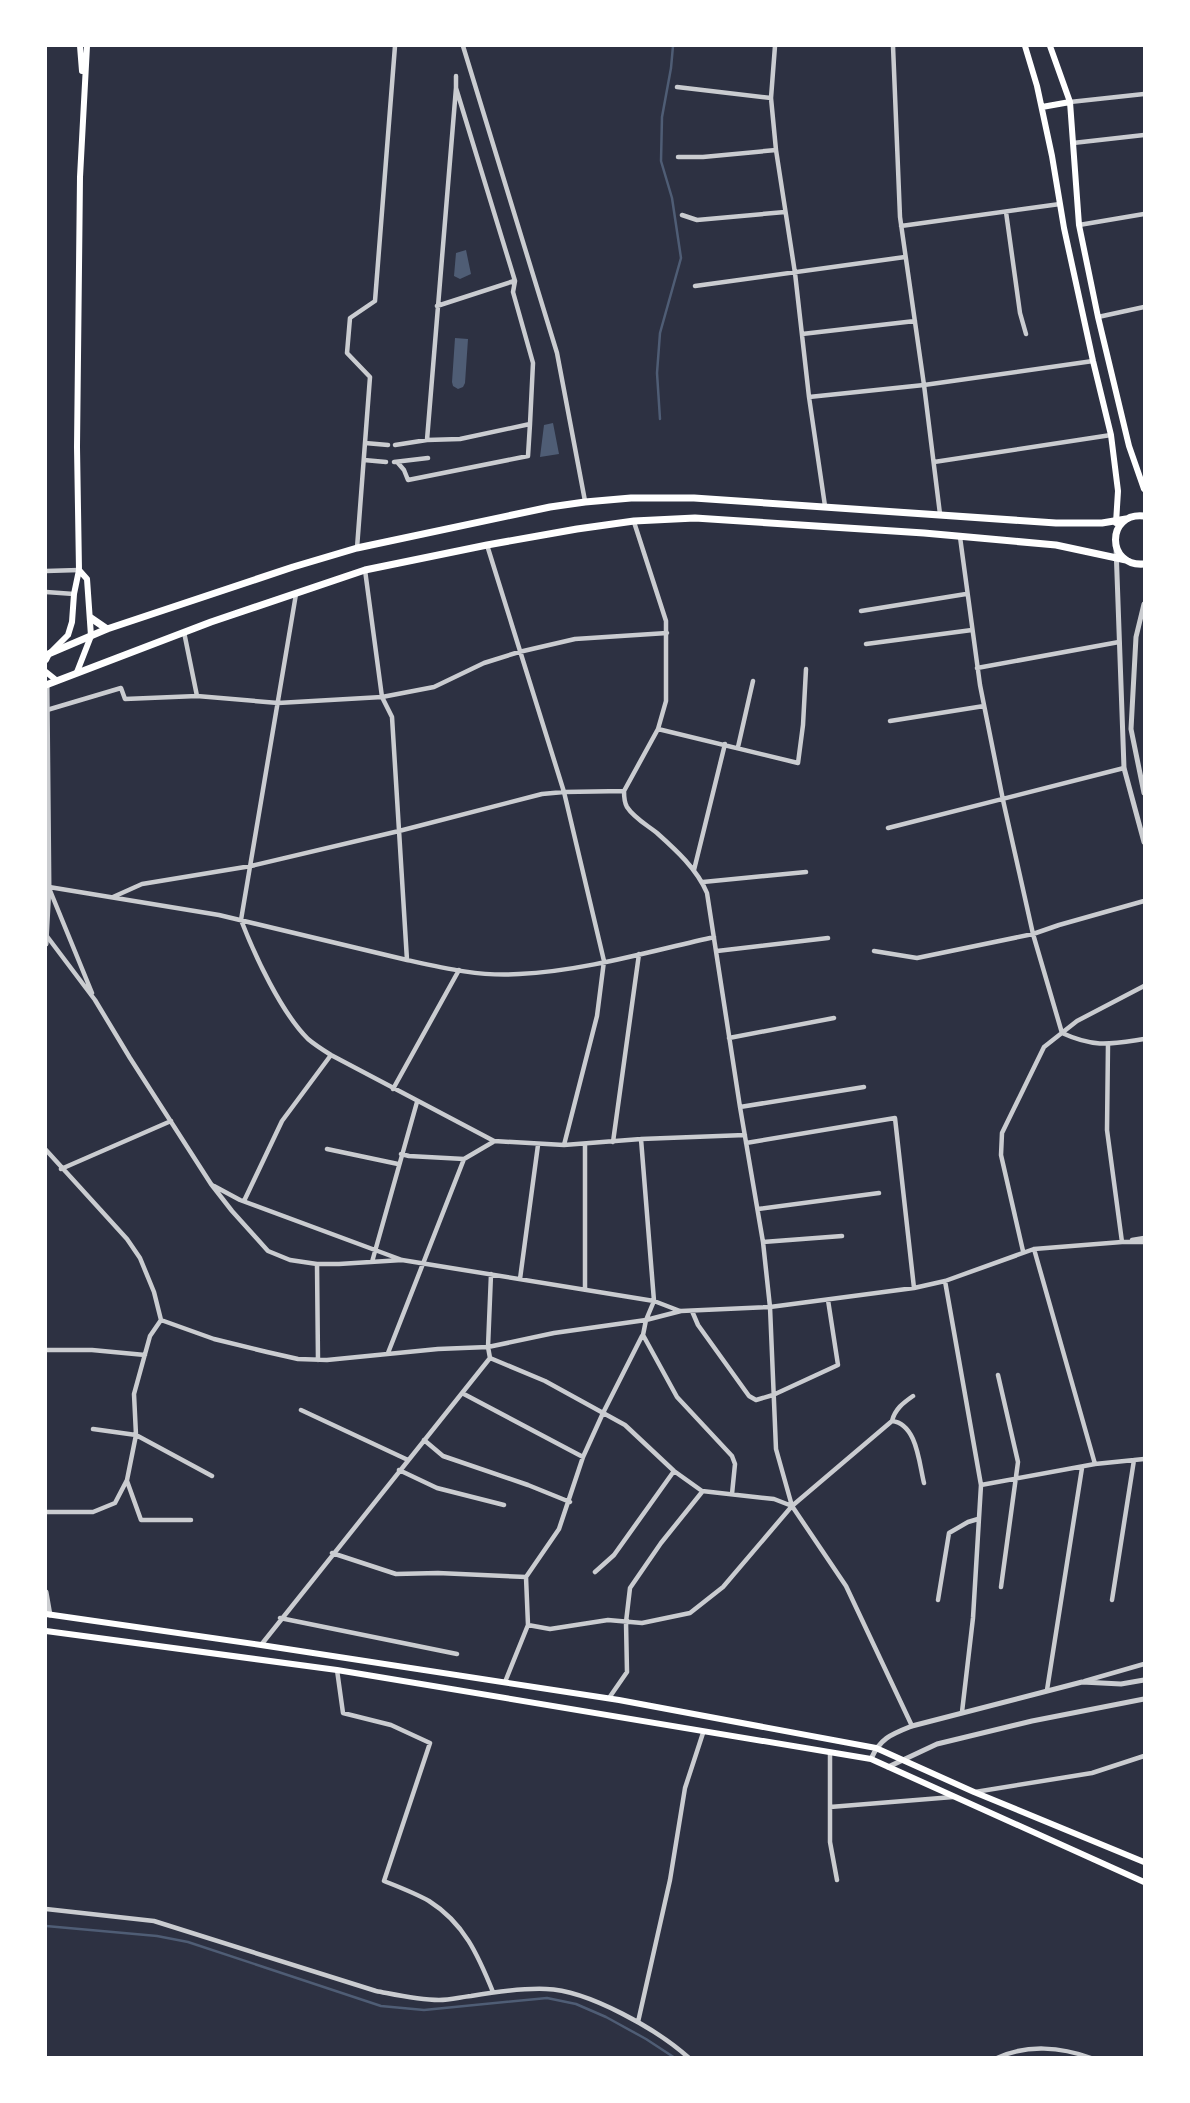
<svg xmlns="http://www.w3.org/2000/svg" width="1190" height="2103" font-family="'Exo 2',sans-serif">
<style>
.water{fill:#4f5d75}
.lines{fill:none;stroke-linecap:round;stroke-linejoin:round}
.stream{stroke:#4f5d75;stroke-width:2.5}
.minor{stroke:#caccd0;stroke-width:4.5}
.tertiary{stroke:#caccd0;stroke-width:5}
.secondary{stroke:#fff;stroke-width:6}
.primary{stroke:#fff;stroke-width:7}
</style>
<rect width="100%" height="100%" fill="#2d3142"/>
<!-- water -->
<path class="water" d="M466,250L471,274L460,279L454,276L456,253Z
M455,338L468,339L465,383L463,387L458,389L453,386L452,382Z
M553,423L559,454L540,457L544,425Z"/>
<g class="lines">
<!-- stream -->
<path class="stream" d="M660,419L657,373L660,333L681,258L672,198L661,161L662,117L671,68L673,46
M46,1926L157,1936L188,1942L381,2006L424,2010L547,1998L576,2004L606,2017L646,2039L675,2058"/>
<!-- minor -->
<path class="minor" d="M463,46L557,353L585,501
M775,46L771,98L776,150L795,273L809,397L825,506
M893,46L900,217L924,385L940,514
M456,76V88
M677,87L771,98
M1070,102L1144,94
M1073,143L1144,135
M678,157H703L776,150
M1006,212L1020,313L1026,334
M682,215L697,220L785,212
M1079,225L1144,214
M901,226L1060,204
M695,286L905,257
M437,306L514,281
M1098,317L1144,307
M802,334L915,321
M809,397L924,385L1093,361
M427,440L456,88L515,281L513,292L533,363L530,424
M365,443L388,445
M395,445L427,440L460,439L530,424L528,456L408,480L404,470L398,463
M364,460L386,462
M394,462L428,458
M934,462L1111,435
M634,522L666,621V701L658,729L624,791C624,797 624,802 627,807C634,818 647,825 657,833C676,850 697,869 707,893L740,1107L763,1242L770,1307L776,1449L792,1506L846,1586L912,1726
M960,537L980,685L1003,800L1033,934L1062,1033C1095,1048 1110,1044 1144,1039
M487,545L564,792L604,961L597,1016L564,1145
M357,548L370,377L347,353L350,318L375,301L395,46
M365,570L382,697L392,717L407,960
M46,571L79,570
M46,592L74,594
M296,594L241,920C255,956 281,1012 308,1039C315,1045 323,1050 331,1055L494,1141L564,1145L641,1139L745,1135
M861,611L966,594
M184,632L197,696
M866,644L972,630
M977,668L1119,642
M47,710L121,688L125,699L197,696L278,703L382,697L434,687L484,663L519,652L575,639L667,633
M890,721L984,706
M658,729L798,763L803,725L806,669
M738,747L753,681
M888,828L1124,768
M694,870L725,744
M703,882L806,872
M46,885L49,887L219,915L407,960C443,968 482,977 519,974C584,971 651,951 714,937
M49,888L92,993
M113,897L142,884L251,866L399,831L542,794L564,792L624,791
M46,935L95,1000L130,1058L211,1184L232,1211L268,1251L290,1260L317,1264H339L402,1260
M717,951L828,938
M874,951L917,958L1033,934L1059,925L1144,901
M729,1038L834,1018
M1108,1044L1107,1130L1122,1242
M393,1089L459,970
M740,1107L864,1087
M641,1139L654,1301L646,1320L643,1335L677,1397L732,1456L735,1464L732,1494
M613,1142L639,954
M746,1143L895,1118L914,1288
M585,1144V1289
M327,1149L398,1164
M46,1150L127,1239L140,1258L154,1292L161,1320L214,1339L267,1352L298,1359L327,1360L438,1349L488,1347L554,1333L646,1320L681,1311L770,1307L914,1288L945,1281L1034,1249L1122,1242H1144
M401,1154L409,1156L464,1159L493,1142
M61,1169L171,1121
M214,1186L240,1200L402,1260L654,1301L680,1311
M244,1201L282,1121L331,1055
M758,1209L879,1193
M1132,1240L1144,1238
M763,1242L842,1236
M1034,1249L1095,1464
M1023,1251L1001,1155L1002,1133L1044,1047L1077,1021L1144,986
M372,1262L417,1102
M317,1264L318,1360
M520,1279L538,1145
M945,1281L981,1485L973,1618L962,1712
M692,1311L698,1325L749,1396L756,1400L773,1395L838,1365L828,1300
M46,1350H92L145,1355
M388,1353L464,1159
M490,1358L545,1381L625,1425L674,1471L702,1491L774,1499L792,1506
M998,1375L1018,1462L1001,1587
M462,1393L583,1457
M301,1410L408,1460
M892,1421C917,1424 919,1463 924,1483
M93,1429L136,1435L212,1476
M424,1440L443,1456L528,1485L570,1502
M399,1470L437,1488L504,1505
M127,1481L141,1520H191
M981,1485L1095,1464L1144,1459
M46,1512H93L115,1503L127,1480L136,1435L134,1394L150,1336L161,1320
M332,1553L396,1574L438,1573L526,1577
M595,1572L614,1555L674,1471
M938,1600L949,1533L968,1522L978,1519
M1112,1600L1134,1460
M280,1618L457,1654
M528,1625L550,1629L608,1620L642,1623L690,1613L723,1587L792,1506L892,1421C895,1409 903,1403 913,1396
M261,1645L490,1358L488,1347L491,1274
M337,1670L343,1713L391,1725L430,1743L384,1881C399,1887 415,1893 429,1901C464,1923 478,1955 493,1992
M1085,1681L1144,1664
M505,1682L528,1625L526,1577L559,1529L583,1457L603,1413L642,1336
M1047,1690L1082,1468
M609,1698L627,1672L626,1622L630,1588L661,1543L702,1492
M830,1752V1842L837,1880
M975,1792L1092,1773L1144,1756
M830,1807L953,1797
M46,1909L154,1921L376,1991C397,1995 418,2000 439,2000C450,2000 461,1997 471,1996C495,1992 522,1988 546,1989C588,1990 658,2030 689,2058
M638,2022L670,1880L685,1788L703,1733
M997,2058C1027,2044 1061,2047 1091,2058"/>
<!-- tertiary -->
<path class="tertiary" d="M1116,547L1124,768L1144,842
M1144,604L1136,637L1131,729L1144,793
M46,944L49,887L47,684
M46,1592L50,1615
M871,1759C880,1738 892,1734 912,1726L1082,1682L1121,1684L1144,1680
M888,1767L937,1744L1032,1721L1144,1699"/>
<!-- secondary -->
<path class="secondary" d="M80,46L82,71
M1025,46L1037,86L1052,156L1064,228L1093,361L1111,435L1118,491L1116,523
M1050,46L1070,102L1079,225L1098,317L1129,446L1144,489
M1042,107L1070,102
M46,660L49,654L68,635L72,622L74,594L79,570L77,447L80,177L87,46
M46,672L56,680
M77,672L91,636L87,579L79,570
M46,1614L261,1645L619,1700L876,1748L974,1792L1144,1862
M46,1631L337,1670L871,1759L1144,1882"/>
<!-- primary -->
<path class="primary" d="M1144,516C1106,512 1106,567 1144,564
M91,618L107,629
M46,655L107,629L293,567L357,548L550,507L585,502L631,498H694L1056,523H1102L1126,519
M46,685L211,622L365,570L487,545L577,529L634,521L695,518L924,533L1056,545L1126,560"/>
</g>
<!-- border -->
<rect width="1190" height="2103" fill="none" stroke="#ffffff" stroke-width="94"/>
</svg>
